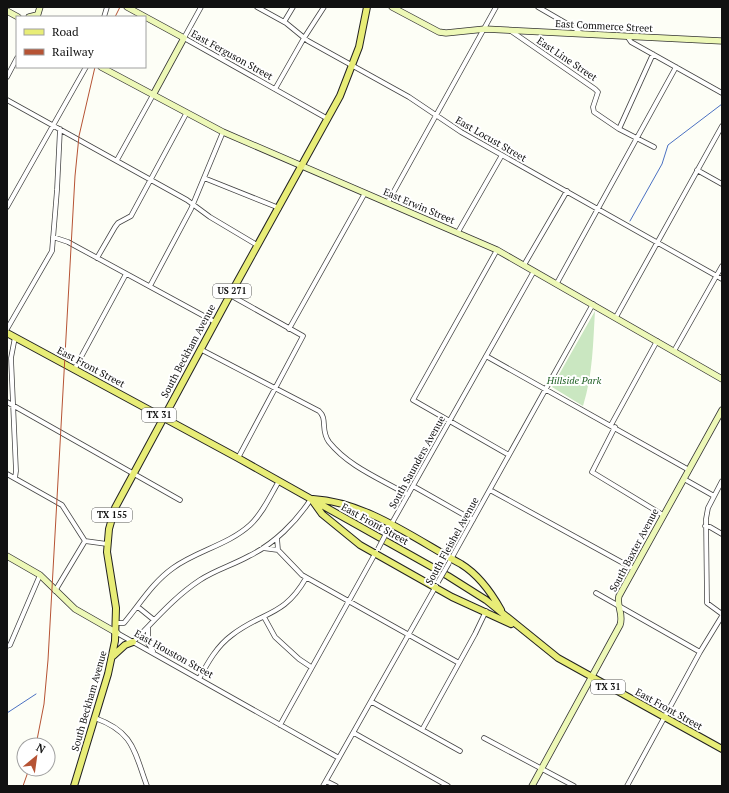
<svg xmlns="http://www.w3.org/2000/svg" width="729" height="793" font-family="'PT Serif',serif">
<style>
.green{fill:#cae7c1}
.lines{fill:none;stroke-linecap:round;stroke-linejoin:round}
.stream{stroke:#4b71c2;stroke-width:1}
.street-casing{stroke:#444;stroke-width:5.5}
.secondary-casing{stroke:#333;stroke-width:7}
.primary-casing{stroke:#222;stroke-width:8}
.street{stroke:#fff;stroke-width:4}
.secondary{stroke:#edf8b7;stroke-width:5.5}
.primary{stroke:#e8ed77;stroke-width:6}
.rail{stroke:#b65334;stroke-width:1}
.street-bridge-casing{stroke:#444;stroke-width:5.5;stroke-linecap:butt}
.street-bridge{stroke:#fff;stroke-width:4}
.labels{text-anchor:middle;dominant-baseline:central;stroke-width:4;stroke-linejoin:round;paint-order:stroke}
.shield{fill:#fff;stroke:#585858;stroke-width:1}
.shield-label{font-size:9px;font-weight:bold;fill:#111}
.street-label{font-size:10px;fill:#111;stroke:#fff}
.park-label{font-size:10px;font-style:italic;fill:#26642a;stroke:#fff}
</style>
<rect width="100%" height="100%" fill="#fdfef6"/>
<!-- green -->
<path class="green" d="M595,311C593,343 593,374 583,406L552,387Z"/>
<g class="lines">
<!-- stream -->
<path class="stream" d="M630,221L662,164L668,145L722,104
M7,713L36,694"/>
<defs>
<path id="street" d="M201,7L184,38L328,119
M257,7L286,23L308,41L409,97L461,132L722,279
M538,7L576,29L581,34
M104,17L107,7
M284,22L293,7
M511,31L595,89L598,92L593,107L594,112L619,129L654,147
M627,36L631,42L722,93
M7,77L17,58
M275,89L304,38L324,7
M7,100L187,200L210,217L257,245
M619,129L653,54
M117,160L153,95
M697,170L722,184
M204,178L279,208
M388,202L496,7
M7,207L86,67
M458,232L502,155
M53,237L68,242L215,322
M497,250L413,400L509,455
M97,258L115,227L118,223L131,216L186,114
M524,265L567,191
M557,283L676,67
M150,286L191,209L223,132
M230,295L303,336L238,458
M616,317L722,126
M7,329L52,251L57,190L60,129
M289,329L365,193
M200,349L319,411C328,419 320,430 329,442C349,467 381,479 408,495
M674,351L722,266
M486,356L689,470
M74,370L126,274
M7,402L180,500
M611,425L657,341
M615,427L592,472L663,515
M7,474L62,505L85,541L107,544
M15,478L16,471L11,358L15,337
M684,479L714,496
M722,481L708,508L706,519L707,603L722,614
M413,486L473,520
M490,490L634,569
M705,526L710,527L722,534
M388,530L534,271
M277,538L278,550
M263,548L278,550L302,575L459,663
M450,561L593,304
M55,591L85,541
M596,593L700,652
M138,607L154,620
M264,617L275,637L299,659L311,667
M117,623H124C140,604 152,583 173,568C196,551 228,545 250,525C263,513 270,496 279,481
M148,628V643L153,651
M117,633L339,758
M133,642C155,620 174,597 200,580C215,570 233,565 249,556C274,544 296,522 311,499
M7,646L10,645L40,575
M199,679C208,662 217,646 232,635C263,611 284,617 306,578
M372,702L460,751
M95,718C134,732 134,751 147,786
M280,725L376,552
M422,730L475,634L486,611
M354,733L448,786
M484,738L574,786
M326,781L336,786
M323,786L436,586
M627,786L700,652L722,616"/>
<path id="secondary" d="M127,7L184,38L153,95
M392,7L439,32L446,33L485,29L722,41
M7,11L18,17
M29,17L37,15
M37,17L40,7
M101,67L223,132L497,250L722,379
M7,556L40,575L75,609L117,633
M532,786L620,625C624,614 616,606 619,596L722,410"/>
<path id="primary" d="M7,333L238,458L448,576L486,600L558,658L722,749
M313,499C366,502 415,539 461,564C479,575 491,592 501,610
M312,500L322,514L360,545L452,597L511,624
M113,656L125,645L133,642
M74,786L108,674L115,641L116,608L107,552L109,529L115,508L230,295L340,96L359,47L367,7"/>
</defs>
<!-- street casing -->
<use href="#street" class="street-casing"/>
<!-- secondary casing -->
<use href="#secondary" class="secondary-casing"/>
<!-- primary casing -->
<use href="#primary" class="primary-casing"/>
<!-- street -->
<use href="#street" class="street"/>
<!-- secondary -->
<use href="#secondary" class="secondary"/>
<!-- primary -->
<use href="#primary" class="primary"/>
<!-- rail -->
<path class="rail" d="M115,17L120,7
M36,745L44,704L48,660L75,176L79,136L95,67
M23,786L29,769"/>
<defs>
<path id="street-bridge" d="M378,549L388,530
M438,582L449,563"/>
</defs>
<!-- street-bridge casing -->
<use href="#street-bridge" class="street-bridge-casing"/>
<!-- street-bridge -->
<use href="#street-bridge" class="street-bridge"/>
</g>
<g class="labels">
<!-- shield labels -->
<g class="shield">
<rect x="213" y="284" width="38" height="14" rx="3"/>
<rect x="142" y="408" width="34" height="14" rx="3"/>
<rect x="92" y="508" width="40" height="14" rx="3"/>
<rect x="591" y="680" width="34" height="14" rx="3"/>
</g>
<g class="shield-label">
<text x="232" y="291">US 271</text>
<text x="159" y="415">TX 31</text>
<text x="112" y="515">TX 155</text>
<text x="608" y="687">TX 31</text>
</g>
<!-- street labels -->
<g class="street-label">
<text transform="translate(604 26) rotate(3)">East Commerce Street</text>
<text transform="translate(232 55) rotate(29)">East Ferguson Street</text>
<text transform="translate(567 59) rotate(34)">East Line Street</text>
<text transform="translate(491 139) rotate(30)">East Locust Street</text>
<text transform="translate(419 206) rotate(23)">East Erwin Street</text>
<text transform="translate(188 351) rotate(-62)">South Beckham Avenue</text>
<text transform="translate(91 367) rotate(28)">East Front Street</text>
<text transform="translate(417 462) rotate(-61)">South Saunders Avenue</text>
<text transform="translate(375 524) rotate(29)">East Front Street</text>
<text transform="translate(452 541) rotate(-61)">South Fleishel Avenue</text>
<text transform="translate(634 550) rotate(-62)">South Baxter Avenue</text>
<text transform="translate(174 654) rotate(29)">East Houston Street</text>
<text transform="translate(89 701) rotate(-74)">South Beckham Avenue</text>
<text transform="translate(669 709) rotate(29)">East Front Street</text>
</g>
<!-- park labels -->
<g class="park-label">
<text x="574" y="380">Hillside Park</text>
</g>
</g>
<!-- border -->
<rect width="729" height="793" fill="none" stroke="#111111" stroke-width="16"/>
<!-- legend -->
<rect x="16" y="16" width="130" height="52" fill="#ffffff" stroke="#a0a0a0"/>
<rect x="24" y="29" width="20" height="6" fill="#e8ed77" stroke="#a0a0a0"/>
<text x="52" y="36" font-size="12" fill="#111111">Road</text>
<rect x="24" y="49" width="20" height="6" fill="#b65334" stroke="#a0a0a0"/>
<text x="52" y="56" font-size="12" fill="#111111">Railway</text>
<!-- north arrow -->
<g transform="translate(36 757) rotate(29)"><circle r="19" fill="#ffffff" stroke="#a0a0a0"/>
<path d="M0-3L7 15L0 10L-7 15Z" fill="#b65334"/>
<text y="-6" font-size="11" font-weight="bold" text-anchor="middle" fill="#111111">N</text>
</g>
</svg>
